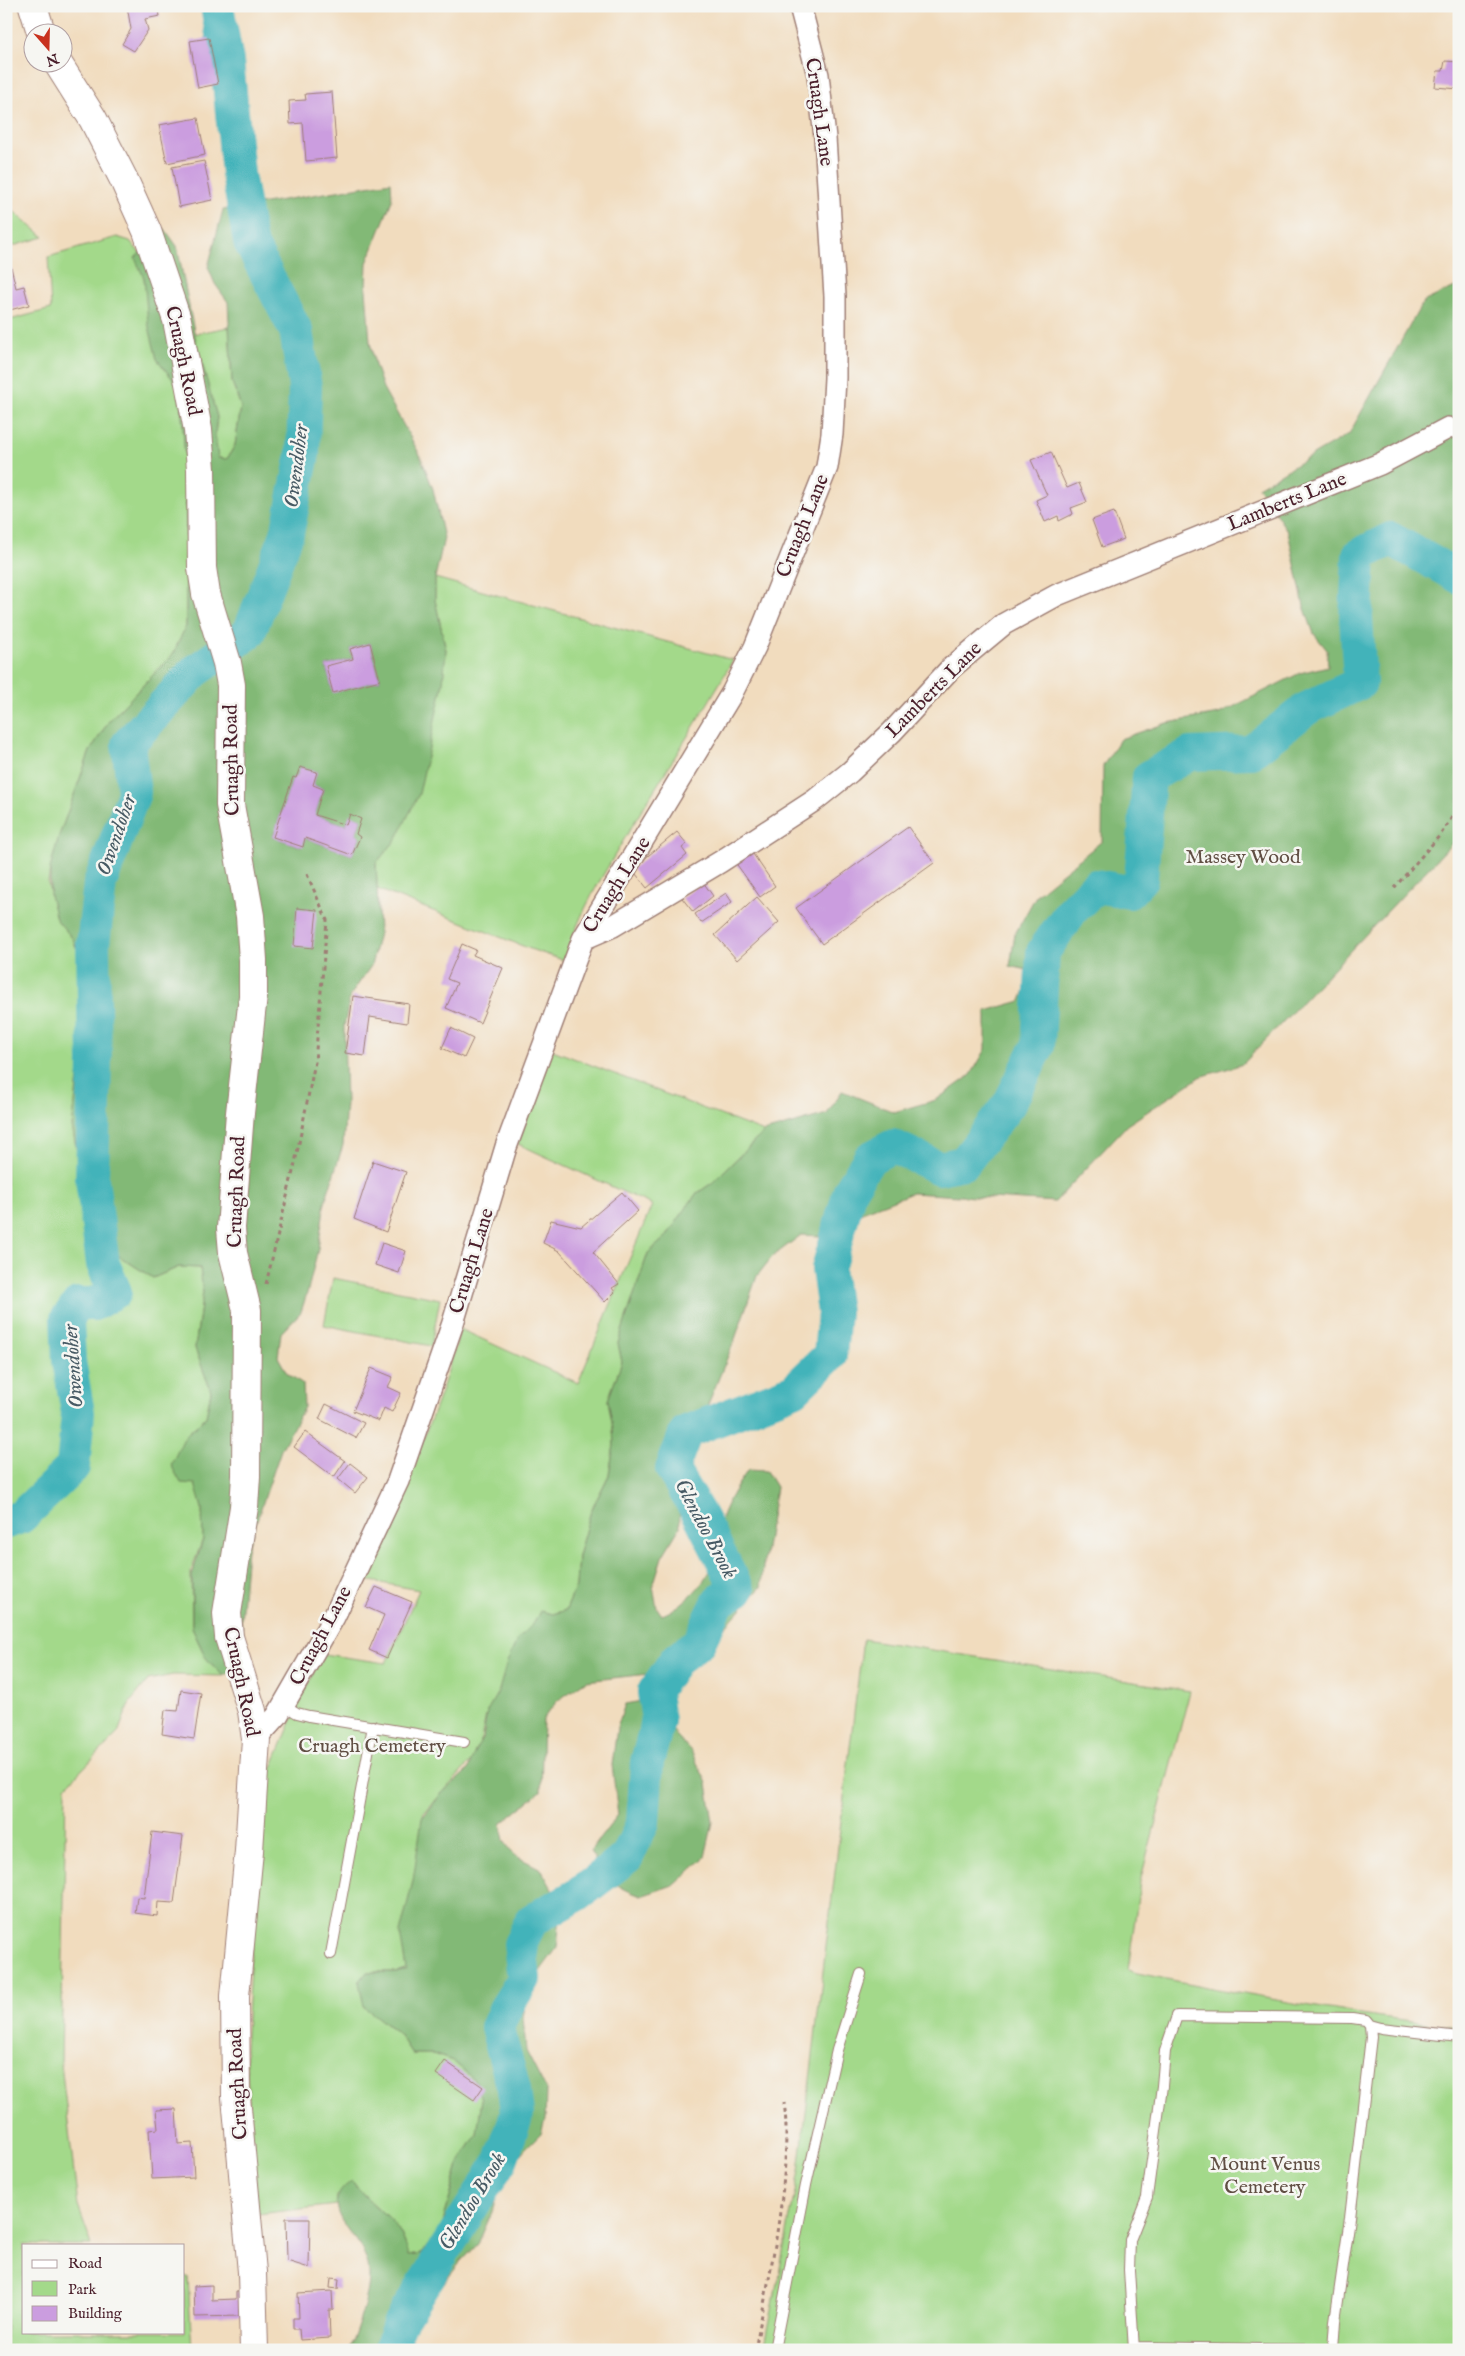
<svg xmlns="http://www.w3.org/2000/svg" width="1465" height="2356" font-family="'IM FELL English',serif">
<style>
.green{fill:#a3d98a;stroke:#767c5a}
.forest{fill:#82b976;stroke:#666c50;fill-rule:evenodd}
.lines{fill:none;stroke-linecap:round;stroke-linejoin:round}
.river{stroke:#43b3ba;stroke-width:34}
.building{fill:#cb9ddf}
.lane-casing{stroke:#9e7e74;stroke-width:12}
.street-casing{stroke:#9e7e74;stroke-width:24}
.secondary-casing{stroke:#9e7e74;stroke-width:30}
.path{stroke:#9e7e74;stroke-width:3;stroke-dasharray:4 4;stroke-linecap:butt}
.lane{stroke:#fff;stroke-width:10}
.street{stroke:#fff;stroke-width:21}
.secondary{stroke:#fff;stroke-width:28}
.labels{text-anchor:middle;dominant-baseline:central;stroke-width:5;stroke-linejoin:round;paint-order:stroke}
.street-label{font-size:20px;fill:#4a1f2b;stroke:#f6f6f2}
.park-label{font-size:20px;fill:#604e43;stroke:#f6f6f2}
.water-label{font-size:21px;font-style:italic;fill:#475a64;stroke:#f6f6f2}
</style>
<rect width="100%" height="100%" fill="#f6f6f2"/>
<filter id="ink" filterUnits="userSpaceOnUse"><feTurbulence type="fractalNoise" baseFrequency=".02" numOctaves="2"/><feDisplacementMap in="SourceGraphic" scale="10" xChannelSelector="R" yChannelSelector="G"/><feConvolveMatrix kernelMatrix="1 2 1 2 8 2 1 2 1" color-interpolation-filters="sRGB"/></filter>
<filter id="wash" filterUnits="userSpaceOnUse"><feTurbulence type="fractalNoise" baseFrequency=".0096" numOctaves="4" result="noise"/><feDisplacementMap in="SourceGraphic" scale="20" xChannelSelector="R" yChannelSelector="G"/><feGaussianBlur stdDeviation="1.12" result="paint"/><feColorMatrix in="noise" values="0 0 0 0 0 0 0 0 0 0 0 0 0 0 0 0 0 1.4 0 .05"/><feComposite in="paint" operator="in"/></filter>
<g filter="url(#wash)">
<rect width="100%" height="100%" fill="#f1dcbe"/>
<!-- green -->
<path class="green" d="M6,205L44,237L6,248Z
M117,237L130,241L140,253L157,359L178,385L183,425L186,479V626L173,654L109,721L90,751L59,836L50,869L48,883L56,918L73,939L84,968L90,1006V1026L72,1126L80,1167L85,1234L153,1278L179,1267L200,1268L203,1292L195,1348L211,1391L206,1417L185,1436L202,1508L203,1539L191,1571L192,1628L206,1658L223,1676L173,1675L148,1680L129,1704L118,1733L66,1786L61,2064L78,2206L92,2245H24V2332H184V2276L188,2277L192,2350H6V321L51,309L48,257Z
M229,327L232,382L241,407L235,445L227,459L218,458L215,434L217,417L192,334Z
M435,578L733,660C697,724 656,785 619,848C598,884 575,920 566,961L533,950L377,889L376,863L396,840L446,650L435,600Z
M550,1049L764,1132L712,1183L696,1194L666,1237L648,1253L618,1343L622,1362L608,1400L613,1428L614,1445L609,1475L591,1511L578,1556L576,1586L566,1610L553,1614L512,1685L486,1715L478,1754L423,1814L424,1835L401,1933L406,1969L396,1972H367L383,2022L399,2034L412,2054H433L453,2061L476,2081L482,2099L477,2134L460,2161L442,2226L422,2254L409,2256C406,2245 402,2233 394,2224C380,2209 365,2198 352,2181L337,2196L336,2205L258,2214L245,2049L259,1824L269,1775L301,1698L323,1654L386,1663L419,1590L360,1579C397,1498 438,1417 460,1329L578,1383L652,1205L518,1144Z
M333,1278L440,1299L431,1346L324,1325Z
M863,1639L1190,1691L1140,1882L1128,1970L1137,1973C1244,1995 1351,2015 1459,2027V2350H764L799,2171Z"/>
<!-- forest -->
<path class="forest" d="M391,182L392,200L367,263L366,289L370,342L375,365L383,388L420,455L433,489L444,538L435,578V600L446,650L443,683L419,794L396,840L376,863L379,933L371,966L350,996L344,1027L346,1103L343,1145L325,1202L318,1249L308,1290L301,1312L281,1333L278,1357L287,1373L303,1384L304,1407L281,1450L247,1549L241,1621L249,1663L223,1676L206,1658L192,1628V1575L203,1539L202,1508L195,1484L181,1483L171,1465L185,1436L206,1417L211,1391L195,1348L203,1292L200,1268L179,1267L153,1278L85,1234L80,1167L72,1126L79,1070L90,1026V1006L84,968L73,939L56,919L50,895V869L59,836L90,751L109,721L173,654L186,626V479L183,425L178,386L157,359L148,323L144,278L135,258L164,228L177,246L196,341L217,417L215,434L218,458L227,459L235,445L241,407L232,382L228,302L215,284L208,267L223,210ZM370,643L380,680L333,692L326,666L353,659L350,649ZM300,767L317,772L313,785L323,789L315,815L346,825L350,815L361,819L356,834L360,837L352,855L305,838L302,847L273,837L293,777L296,778Z
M1459,285V836L1243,1064L1200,1077L1127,1125L1055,1202L912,1193L862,1212L842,1230L819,1236L801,1235L772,1257L757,1276L735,1339L692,1443L678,1486L680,1527L662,1557L653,1586L657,1608L662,1615C682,1608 709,1580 715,1560C719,1548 717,1534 720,1522C726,1502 737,1486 748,1470L766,1471L776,1487L763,1567L761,1587L724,1628L704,1656L674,1671L586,1681L557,1701L543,1719L541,1791L501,1824L504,1841L514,1855L541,1869L561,1905L557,1948L529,1986L523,2017L526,2051L546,2090L545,2120L541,2133L524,2150L502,2177L492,2212L478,2244L459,2264L427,2304L411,2329L404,2350H349C356,2332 370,2294 369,2275C369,2270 368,2261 365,2256C354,2231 315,2206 352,2181C364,2198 380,2209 394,2224C402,2233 406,2245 409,2256L422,2254L442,2226L460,2161L477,2134L482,2099L476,2081L453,2061L433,2054H412L399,2034L364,2007L359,1982L367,1972H396L406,1969L400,1933L413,1881L422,1818L443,1792L468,1770L475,1751L483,1738L487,1711L499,1690L507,1662L517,1640L534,1623L540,1611L553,1614L566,1610L576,1586L578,1556L591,1511L609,1475L614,1445L613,1428L608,1400L622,1362L618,1343L648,1253L666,1237L696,1194L712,1183L764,1132L827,1114L842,1091L894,1112L936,1100L971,1075L986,1049V1011L1021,1001L1032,971L1010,966L1015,934L1037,894L1102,841L1103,766L1120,739L1167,723L1219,714L1300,673L1328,666L1327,650L1314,634L1304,606L1288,532L1258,487L1349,434L1423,302Z
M642,1701L660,1711L676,1735L691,1751L707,1783L713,1822L705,1857L676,1884L641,1896C613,1886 604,1876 590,1851L618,1815L612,1765L617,1728L625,1704Z"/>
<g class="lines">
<!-- river -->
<path class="river" d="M6,1522L21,1517L73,1467L78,1413L69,1361L67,1319L78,1304H94L115,1292L103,1264L92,1179L95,1062L93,945L100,883L134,793L128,744L194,672L249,633L287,534L303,454L305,387L296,331L250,242L238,174L227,61L217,6
M390,2350L400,2322L501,2160L517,2114L514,2089L497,2028L505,2009L524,1979L520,1944L532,1920L577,1895L627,1857L643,1822L647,1762L658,1721L654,1692L675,1661L699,1642L719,1601L738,1590L699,1514L672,1469L686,1432L794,1390L830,1355L834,1312L828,1269L850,1190L870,1158L893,1146L939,1168L964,1163L1009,1104L1038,1046L1043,952L1072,910L1096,886L1129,892L1141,879L1149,777L1190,754L1251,752L1306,709L1360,683L1356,617L1359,555L1391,539L1459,577"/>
</g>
<g id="blocks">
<!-- building -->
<path class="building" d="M127,6H158L160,16L145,19L148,30L134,51L122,44L131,29Z
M209,38L218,84L198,88L190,41Z
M1445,61L1459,62V89L1435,87L1437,71H1443Z
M332,92L337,158L306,161L303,123L290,124L289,101L306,100L305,94Z
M198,118L205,155L167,163L159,125Z
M204,161L212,200L179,207L172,167Z
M11,267L16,288L24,286L29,305L6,311V269Z
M1051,452L1067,488L1079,483L1087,502L1071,508L1073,514L1059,521L1058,516L1045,522L1036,500L1047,495L1031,460Z
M1114,512L1124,539L1102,547L1092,520Z
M370,643L380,680L333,693L326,666L353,659L350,649Z
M300,767L317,772L313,785L323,789L315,815L346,825L350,814L361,819L356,834L360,837L352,855L305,838L303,847L273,837L293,777L296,778Z
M908,827L934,863L822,944L796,908Z
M677,832L687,844L682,848L687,855L647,888L632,869Z
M751,851L775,886L760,897L735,862Z
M703,882L713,896L693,912L682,898Z
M726,893L732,902L701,923L695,914Z
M757,897L779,922L737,960L715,935Z
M297,908L317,910L313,948L294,946Z
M462,944L476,950L473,955L503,968L480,1023L446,1008L457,983L447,979Z
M353,996L409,1004L407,1023L370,1017L365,1056L345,1053Z
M451,1028L473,1039L464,1058L442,1048Z
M373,1161L406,1172L386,1232L354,1219Z
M622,1192L638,1211L593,1252L619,1284L612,1288L615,1292L605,1302L559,1251L543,1243L551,1220L581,1227Z
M382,1243L406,1251L399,1273L375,1265Z
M371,1368L393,1377L388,1387L401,1393L392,1412L384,1408L379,1421L353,1411Z
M326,1404L364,1423L356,1438L319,1419Z
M305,1432L345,1461L334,1477L294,1447Z
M350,1463L368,1477L355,1493L338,1479Z
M376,1587L412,1602L387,1658L369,1650L384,1615L366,1607Z
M181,1690L201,1693L194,1739L162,1734L165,1710L178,1711Z
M152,1832L183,1836L174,1903L158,1902L157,1916L135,1913L137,1897L144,1898Z
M445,2061L483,2087L474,2100L436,2074Z
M176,2109L178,2144L192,2143L194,2177L152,2179L149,2130L158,2129L156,2110Z
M286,2218H310L309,2268L287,2261Z
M331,2278L339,2279L338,2289L330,2288Z
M212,2285V2300L236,2299V2292H241L242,2316L195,2317L194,2286Z
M332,2291L333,2310H329L330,2338L300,2340L299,2329H293V2318H299L298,2293Z"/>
</g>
</g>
<g filter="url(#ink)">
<use href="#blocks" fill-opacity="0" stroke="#9e7e74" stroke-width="1"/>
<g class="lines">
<defs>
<path id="lane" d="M284,1705L297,1713L309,1716L464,1742
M331,1954L373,1726
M1133,2347L1333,2350L1335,2321L1350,2218L1371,2037L1370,2025
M774,2350L806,2185L837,2050L861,1974
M1134,2350L1129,2270L1130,2240L1147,2197L1162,2086L1165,2051L1177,2016L1352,2018L1366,2020L1370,2025L1381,2028L1459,2037"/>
<path id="street" d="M583,939L613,926L720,862L815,800L850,772L892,732L951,668L1004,624L1057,595L1380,464L1448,428
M256,1739L277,1716L334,1617L398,1481L453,1323L506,1147L583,939L732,693L755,647L827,467L832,434L835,378V296L825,138L818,75L800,6"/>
<path id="secondary" d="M33,6L41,32
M57,62L93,119L124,180L147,231L177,320L198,430L201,469L202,568L206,594L227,663L231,685L230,805L250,916L253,960V996L240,1113L231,1228L233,1253L247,1310L246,1476L244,1507L227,1613L229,1637L252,1711L256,1739L249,1851L235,1996L236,2097L252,2272L254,2350"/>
</defs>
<!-- lane casing -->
<use href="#lane" class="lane-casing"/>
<!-- street casing -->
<use href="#street" class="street-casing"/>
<!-- secondary casing -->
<use href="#secondary" class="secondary-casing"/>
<!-- path -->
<path class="path" d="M1394,888L1441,834L1459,806
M266,1284L295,1163L315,1062L327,920L306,872
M755,2350C767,2287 781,2226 785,2162C786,2140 787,2124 784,2102"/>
<!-- lane -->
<use href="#lane" class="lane"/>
<!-- street -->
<use href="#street" class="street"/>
<!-- secondary -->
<use href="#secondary" class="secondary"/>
</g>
</g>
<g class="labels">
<!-- street labels -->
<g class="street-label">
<text transform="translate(819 112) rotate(82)">Cruagh Lane</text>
<text transform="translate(183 361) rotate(78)">Cruagh Road</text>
<text transform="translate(1287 502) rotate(-22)">Lamberts Lane</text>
<text transform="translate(803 526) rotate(-68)">Cruagh Lane</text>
<text transform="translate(934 690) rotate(-45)">Lamberts Lane</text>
<text transform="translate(232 760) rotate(-91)">Cruagh Road</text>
<text transform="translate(617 885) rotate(-58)">Cruagh Lane</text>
<text transform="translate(237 1192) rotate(-88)">Cruagh Road</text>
<text transform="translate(472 1261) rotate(-73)">Cruagh Lane</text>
<text transform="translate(321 1636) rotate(-62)">Cruagh Lane</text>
<text transform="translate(241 1682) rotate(78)">Cruagh Road</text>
<text transform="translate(238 2084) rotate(-93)">Cruagh Road</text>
</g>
<!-- park labels -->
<g class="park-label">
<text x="1243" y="857">Massey Wood</text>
<text x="372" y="1746">Cruagh Cemetery</text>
<text x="1265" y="2164">Mount Venus<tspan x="1265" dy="23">Cemetery</tspan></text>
</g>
<!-- water labels -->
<g class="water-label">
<text transform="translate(297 466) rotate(-83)">Owendoher</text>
<text transform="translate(117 835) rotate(-71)">Owendoher</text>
<text transform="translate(74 1366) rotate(-94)">Owendoher</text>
<text transform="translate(705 1529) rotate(62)">Glendoo Brook</text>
<text transform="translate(473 2202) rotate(-59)">Glendoo Brook</text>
</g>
</g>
<!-- margin -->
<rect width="1465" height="2356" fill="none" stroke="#f6f6f2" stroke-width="25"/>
<!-- legend -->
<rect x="22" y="2244" width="162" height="90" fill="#f6f6f2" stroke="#b1a0a2"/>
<rect x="32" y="2260" width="25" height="8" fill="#ffffff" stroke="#b1a0a2"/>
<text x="68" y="2268" font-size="15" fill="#4a1f2b">Road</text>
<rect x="32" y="2281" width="25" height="15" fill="#a3d98a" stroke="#b1a0a2"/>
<text x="68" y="2294" font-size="15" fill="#4a1f2b">Park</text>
<rect x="32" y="2306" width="25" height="15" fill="#cb9ddf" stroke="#b1a0a2"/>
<text x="68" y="2318" font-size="15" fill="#4a1f2b">Building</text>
<!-- north arrow -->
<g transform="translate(48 48) rotate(160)"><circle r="24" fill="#f6f6f2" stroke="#b1a0a2"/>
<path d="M0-4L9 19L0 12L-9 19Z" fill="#c8321e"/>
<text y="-8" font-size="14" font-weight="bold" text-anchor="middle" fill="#4a1f2b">N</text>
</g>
</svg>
